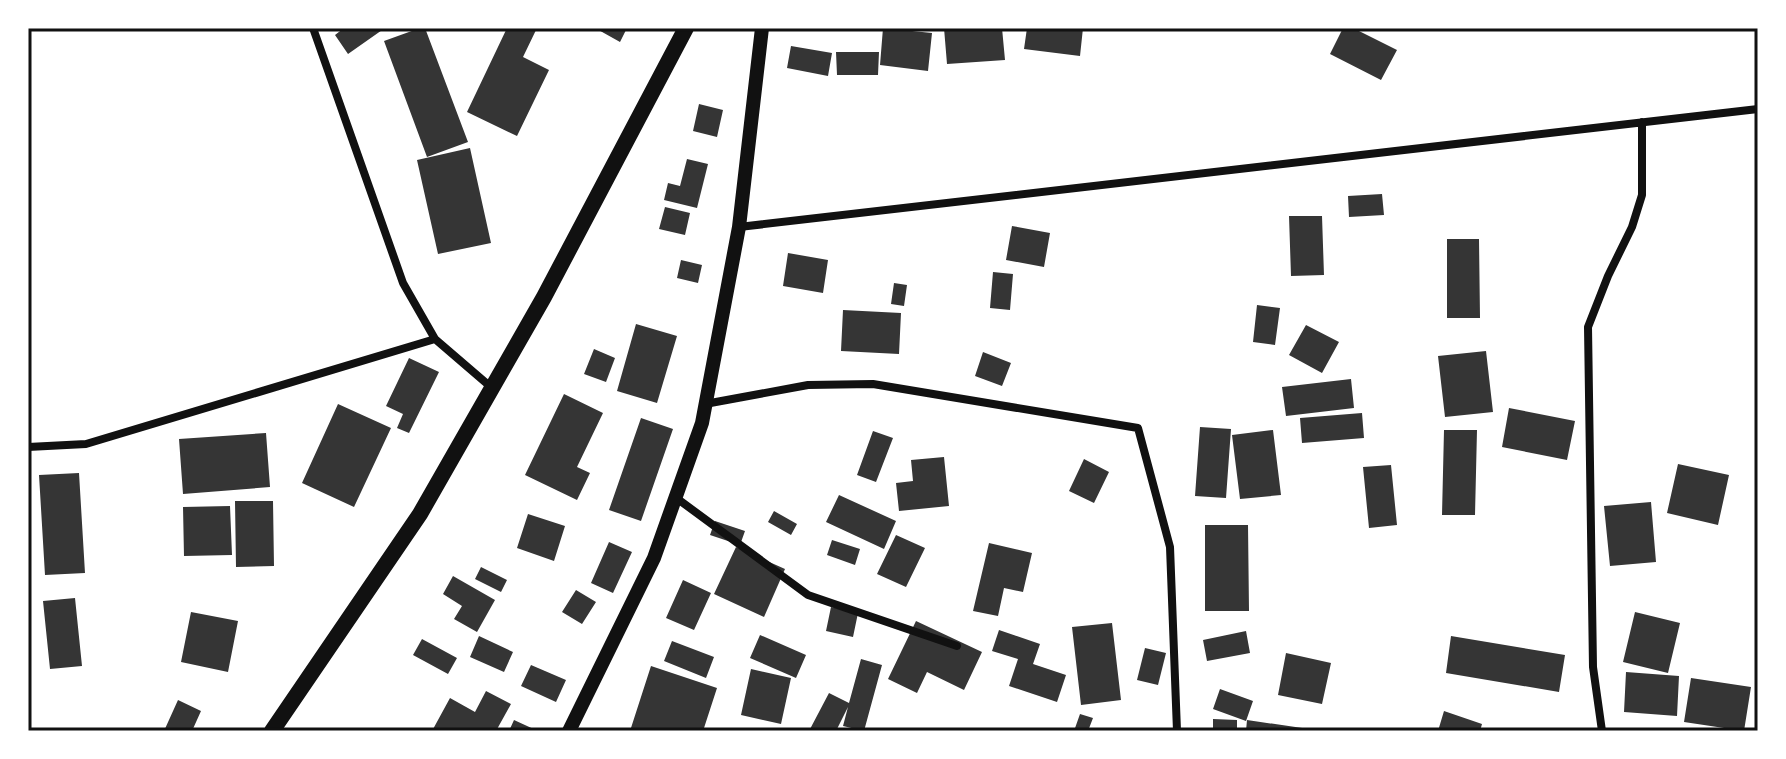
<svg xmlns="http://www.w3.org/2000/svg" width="1786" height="759" font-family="Quicksand,sans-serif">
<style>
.building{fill:#353535}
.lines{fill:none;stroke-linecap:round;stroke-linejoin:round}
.minor{stroke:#111;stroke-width:8}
.tertiary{stroke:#111;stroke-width:14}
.secondary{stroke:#111;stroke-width:16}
.neatline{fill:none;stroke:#111;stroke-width:3}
</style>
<rect width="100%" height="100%" fill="#fff"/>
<!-- building -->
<path class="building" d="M344,28H385L348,54L335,35Z
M420,28H425L468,142L427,157L384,41Z
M507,28H537L523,57L549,70L517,136L467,112Z
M595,28H627L620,42Z
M883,28L932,33L928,71L880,65Z
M944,28H1002L1005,60L947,64Z
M1027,28H1083L1080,56L1024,49Z
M1343,28H1353L1397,50L1381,80L1330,54Z
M791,46L832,53L828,76L787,68Z
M836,52H879L878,75H837Z
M699,104L723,110L717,137L693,131Z
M470,148L491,243L438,254L417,160Z
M687,159L708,164L697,208L664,200L668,183L680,186Z
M1382,194L1384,215L1349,217L1348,196Z
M665,207L690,213L685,235L659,229Z
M1289,216H1322L1324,275L1291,276Z
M1012,226L1050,233L1044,267L1006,260Z
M1447,239H1479L1480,318H1447Z
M788,253L828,260L823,293L783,286Z
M681,260L702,265L698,283L677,278Z
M993,272L1013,274L1010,310L990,308Z
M894,283L907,285L904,306L891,304Z
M1257,305L1280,308L1275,345L1253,342Z
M843,310L901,313L899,354L841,351Z
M636,324L677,336L657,403L617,391Z
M1306,325L1339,342L1322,373L1289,355Z
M594,349L615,358L606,382L584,374Z
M1486,351L1493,412L1445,417L1438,356Z
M983,352L1011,363L1002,386L975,376Z
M409,358L439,372L409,433L397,428L403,414L386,406Z
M1351,379L1354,408L1286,416L1282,387Z
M564,394L603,413L577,467L590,473L577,500L525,475Z
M338,404L391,428L354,507L302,483Z
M1509,408L1575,421L1567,460L1502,447Z
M1362,413L1364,438L1302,443L1300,418Z
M641,418L673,429L641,521L609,510Z
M1200,427L1231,429L1226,498L1195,496Z
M1273,430L1281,495L1240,499L1232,435Z
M1444,430H1477L1475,515H1442Z
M873,431L893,438L876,482L857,475Z
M266,433L270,487L183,494L179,439Z
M944,457L949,506L899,511L896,483L913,481L911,460Z
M1084,459L1109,472L1094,503L1069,491Z
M1678,464L1729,475L1718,525L1667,513Z
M1391,465L1397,525L1369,528L1363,467Z
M79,473L85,573L45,575L39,475Z
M839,495L896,521L884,549L826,522Z
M235,501H273L274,566L236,567Z
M1651,502L1656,562L1610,566L1604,506Z
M230,506L232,555L184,556L183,507Z
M774,511L797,524L791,535L768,522Z
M528,514L565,526L554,561L517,548Z
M715,521L745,531L740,545L710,535Z
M1205,525H1248L1249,611H1205Z
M896,535L925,548L906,587L877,574Z
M832,540L860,549L855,565L827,555Z
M609,542L632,552L613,593L591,583Z
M989,543L1032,553L1023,592L1004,588L998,616L973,611Z
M736,547L785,569L764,617L714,594Z
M481,567L507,580L501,592L475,579Z
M453,576L495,600L477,632L454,619L462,606L443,594Z
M683,580L711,593L694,630L666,618Z
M576,590L596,602L582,624L562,612Z
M75,598L82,666L50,669L43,601Z
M831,607L858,613L853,637L826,631Z
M191,612L238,621L228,672L181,662Z
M1635,612L1680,623L1668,673L1623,662Z
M916,621L982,652L964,690L927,672L917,693L888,679Z
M1112,623L1121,700L1081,705L1072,627Z
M999,630L1040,644L1033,664L1066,675L1057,702L1009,686L1018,659L992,651Z
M1246,631L1250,653L1207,661L1203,640Z
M760,635L806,655L796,678L750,658Z
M479,636L513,652L504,672L470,657Z
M1451,636L1565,655L1559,692L1446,673Z
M422,639L457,658L448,674L413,655Z
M672,641L714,657L706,678L664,661Z
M1145,648L1166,653L1158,685L1137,680Z
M1286,653L1331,663L1322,704L1278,695Z
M861,659L882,665L864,731L843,726L848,707L836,731H809L829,693L849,703Z
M531,665L566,680L556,702L521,686Z
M651,666L717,688L704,728L712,731H630Z
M751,669L791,678L781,724L741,715Z
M1626,672L1679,676L1677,716L1624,712Z
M1691,678L1751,687L1744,731L1684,722Z
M1220,689L1253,701L1246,721L1213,709Z
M486,691L511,704L496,731H432L450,698L475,712Z
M178,700L201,711L192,731H164Z
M1444,711L1482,724L1480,731H1438Z
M1080,714L1093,718L1088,731H1074Z
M1213,719L1237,720V731H1213Z
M514,720L538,731H509Z
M1247,720L1309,729V731H1246Z"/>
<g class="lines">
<!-- minor -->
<path class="minor" d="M313,28L403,283L435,339L492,388
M739,227L1758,109
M705,404L808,385L873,384L1138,428L1170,547L1177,731
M28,447L86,444L435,339
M675,497L808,595L957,646
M1602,731L1593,667L1588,327L1608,276L1632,227L1642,195V122"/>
<!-- tertiary -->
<path class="tertiary" d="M569,731L654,558L702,423L739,227L762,28"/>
<!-- secondary -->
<path class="secondary" d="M272,731L420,514L544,297L686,28"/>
</g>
<!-- border -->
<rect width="1786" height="759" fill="none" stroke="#ffffff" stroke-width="60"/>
<rect x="30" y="30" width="1726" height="699" class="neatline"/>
</svg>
